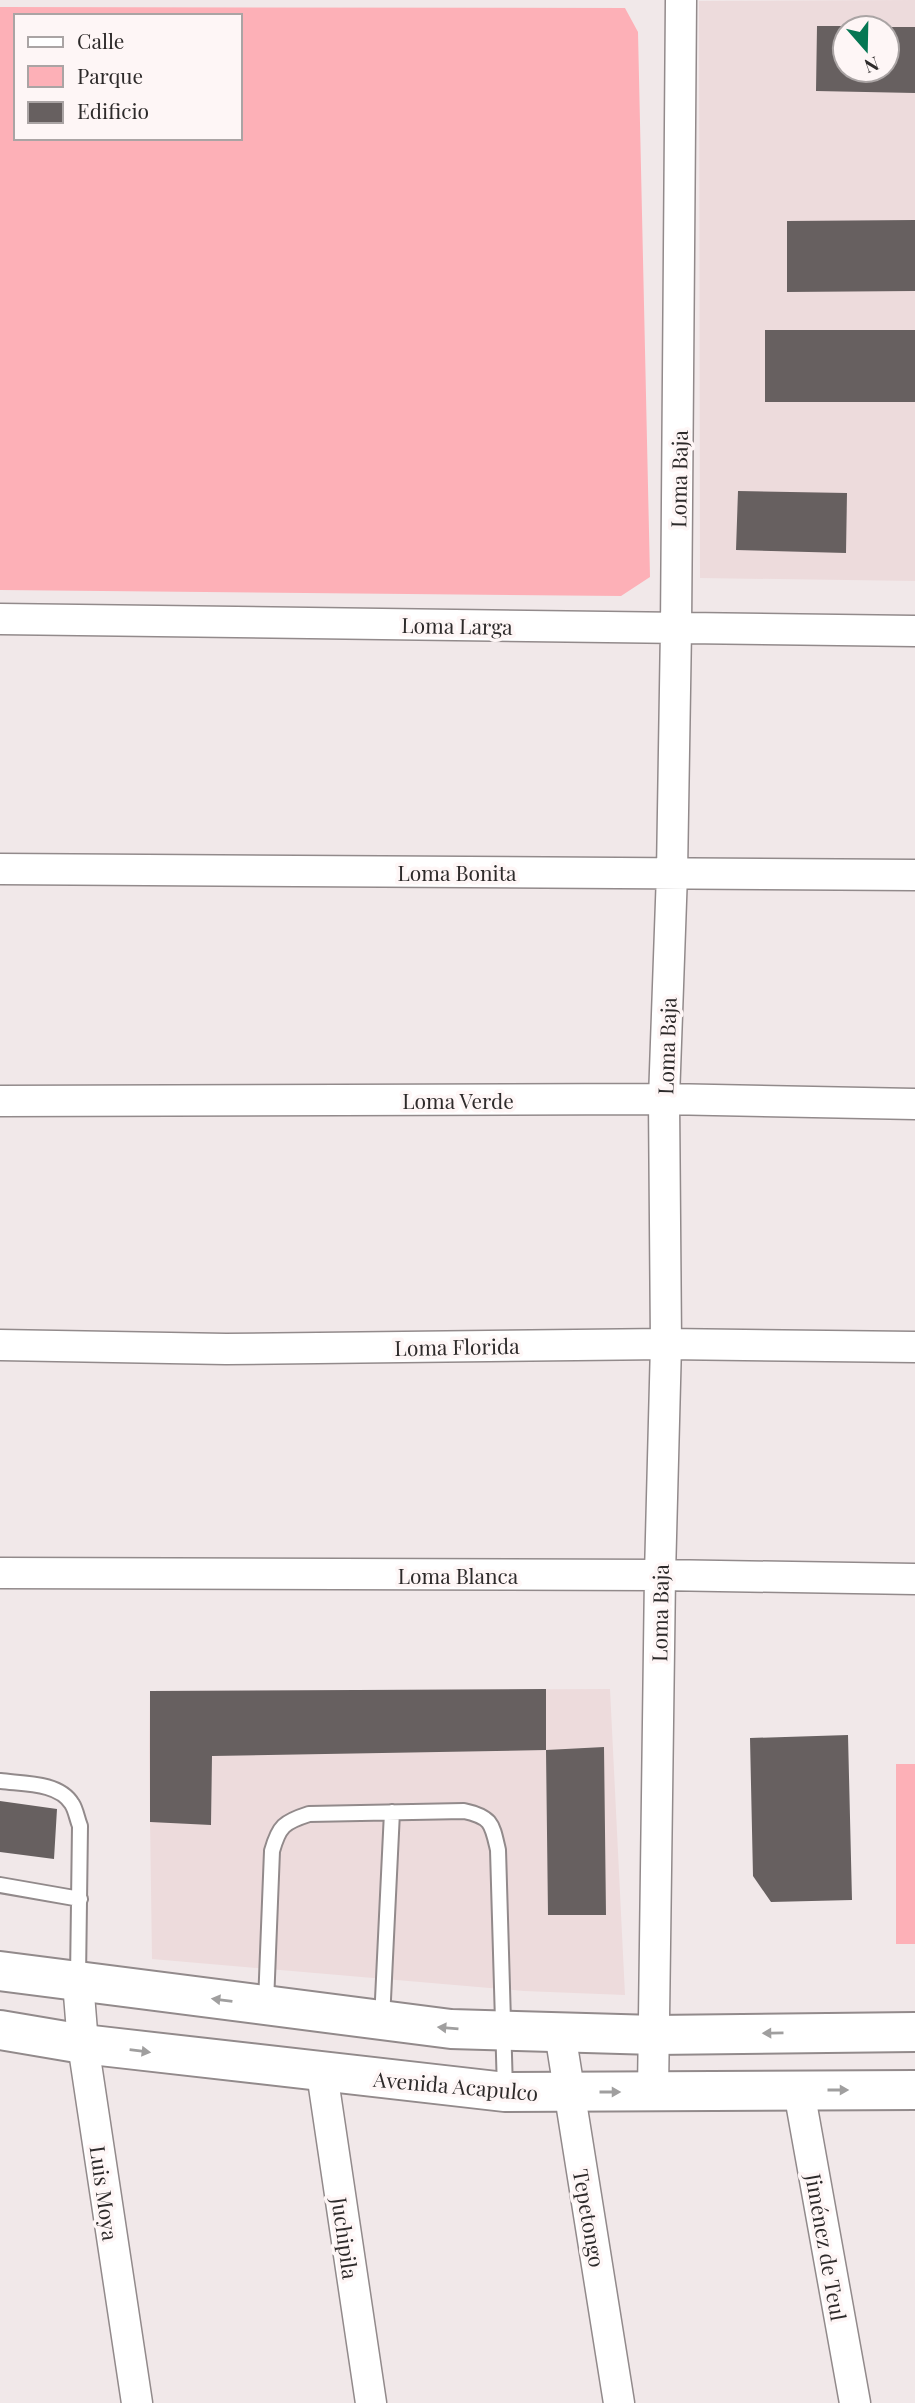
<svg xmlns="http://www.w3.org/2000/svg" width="915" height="2403" font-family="'Playfair Display',serif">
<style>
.built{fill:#eddbdc;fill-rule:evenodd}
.green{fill:#fdb0b7;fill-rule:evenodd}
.building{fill:#676060}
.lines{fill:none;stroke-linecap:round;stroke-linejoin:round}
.service-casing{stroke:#928a8b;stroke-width:18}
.minor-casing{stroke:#928a8b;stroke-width:33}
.secondary-casing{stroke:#928a8b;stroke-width:42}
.service{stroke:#fff;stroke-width:14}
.minor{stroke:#fff;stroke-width:30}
.secondary{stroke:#fff;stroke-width:38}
.oneway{fill:#a09f9f}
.labels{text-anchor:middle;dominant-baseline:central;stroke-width:7;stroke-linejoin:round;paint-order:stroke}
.street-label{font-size:21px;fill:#2d2a2a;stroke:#fef6f6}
</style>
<rect width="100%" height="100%" fill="#f1e8e9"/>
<!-- built -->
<path class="built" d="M915,0V581L700,578L699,1ZM845,28H887V70H845Z
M610,1689L625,1995L524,1991L152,1959L149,1746L150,1691Z"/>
<!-- green -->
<path class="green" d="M0,7L625,8L638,32L650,577L621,596L0,590ZM16,16H240V138H16Z
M896,1764H915V1944H896Z"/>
<!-- building -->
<path class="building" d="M817,26H845V70H887V27H915V93L816,91Z
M915,220V291L787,292V221Z
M765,330H915V402H765Z
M738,491L847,493L846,553L736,550Z
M546,1689V1750L212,1756L211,1825L150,1822V1691Z
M848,1735L852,1900L771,1902L753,1876L750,1738Z
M604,1747L606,1915H548L546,1750Z
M0,1801L57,1809L54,1859L0,1852Z"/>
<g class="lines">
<defs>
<path id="service" d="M0,1781C23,1784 59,1782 72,1804C76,1810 77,1819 80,1826L78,1978
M0,1885L80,1899
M266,2003L272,1851C279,1826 284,1822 309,1814L464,1811C492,1817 492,1824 498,1850L505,2090
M382,2020L392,1812"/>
<path id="minor" d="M0,619L915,631
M0,869L915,875
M0,1101L664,1099L915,1104
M0,1345L226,1349L666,1344L915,1347
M0,1573L660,1575L915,1579
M78,1982L83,2044L137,2403
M560,2033L619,2403
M322,2073L371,2403
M799,2091L855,2403
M653,2092L660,1575L666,1344L664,1099L672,873L676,628L681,0"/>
<path id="secondary" d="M0,1971L451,2029L655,2035L915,2032
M0,2030L83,2044L505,2092L915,2090"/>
</defs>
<!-- service casing -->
<use href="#service" class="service-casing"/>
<!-- minor casing -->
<use href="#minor" class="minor-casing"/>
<!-- secondary casing -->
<use href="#secondary" class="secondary-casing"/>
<!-- service -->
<use href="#service" class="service"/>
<!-- minor -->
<use href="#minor" class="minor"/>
<!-- secondary -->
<use href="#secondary" class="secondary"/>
</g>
<!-- one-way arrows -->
<defs><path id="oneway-solid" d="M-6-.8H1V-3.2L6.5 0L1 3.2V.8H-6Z" transform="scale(1.75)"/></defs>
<g class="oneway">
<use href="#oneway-solid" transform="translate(222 2000) rotate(-173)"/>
<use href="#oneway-solid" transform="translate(448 2028) rotate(-175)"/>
<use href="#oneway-solid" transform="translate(773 2033) rotate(179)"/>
<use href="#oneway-solid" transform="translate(140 2051) rotate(7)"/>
<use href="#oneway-solid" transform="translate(838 2090)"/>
<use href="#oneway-solid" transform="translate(610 2092)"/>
</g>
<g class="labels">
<!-- street labels -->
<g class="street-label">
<text transform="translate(678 479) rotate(-89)">Loma Baja</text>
<text transform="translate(457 625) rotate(1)">Loma Larga</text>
<text x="457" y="872">Loma Bonita</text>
<text transform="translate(666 1046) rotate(-88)">Loma Baja</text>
<text x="458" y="1100">Loma Verde</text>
<text transform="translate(457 1346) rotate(-1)">Loma Florida</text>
<text x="458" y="1575">Loma Blanca</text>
<text transform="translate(659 1613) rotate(-89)">Loma Baja</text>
<text transform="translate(456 2085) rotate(5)">Avenida Acapulco</text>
<text transform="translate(105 2193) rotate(82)">Luis Moya</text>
<text transform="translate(590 2218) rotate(80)">Tepetongo</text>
<text transform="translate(346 2238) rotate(82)">Juchipila</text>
<text transform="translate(827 2247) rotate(80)">Jiménez de Teul</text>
</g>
</g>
<!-- legend -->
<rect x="14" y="14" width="228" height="126" fill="#fef6f6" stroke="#aaa4a4" stroke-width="2"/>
<rect x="28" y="37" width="35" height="10" fill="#ffffff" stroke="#aaa4a4" stroke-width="2"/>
<text x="77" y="49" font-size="21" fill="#2d2a2a">Calle</text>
<rect x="28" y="66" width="35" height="21" fill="#fdb0b7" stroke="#aaa4a4" stroke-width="2"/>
<text x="77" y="84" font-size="21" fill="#2d2a2a">Parque</text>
<rect x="28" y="102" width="35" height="21" fill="#676060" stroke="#aaa4a4" stroke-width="2"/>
<text x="77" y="119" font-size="21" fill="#2d2a2a">Edificio</text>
<!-- north arrow -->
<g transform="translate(866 49) rotate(160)"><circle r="33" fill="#fef6f6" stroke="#aaa4a4" stroke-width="2"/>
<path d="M0-5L12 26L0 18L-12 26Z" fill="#057753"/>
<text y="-10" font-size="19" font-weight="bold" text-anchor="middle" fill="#2d2a2a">N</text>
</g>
</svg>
